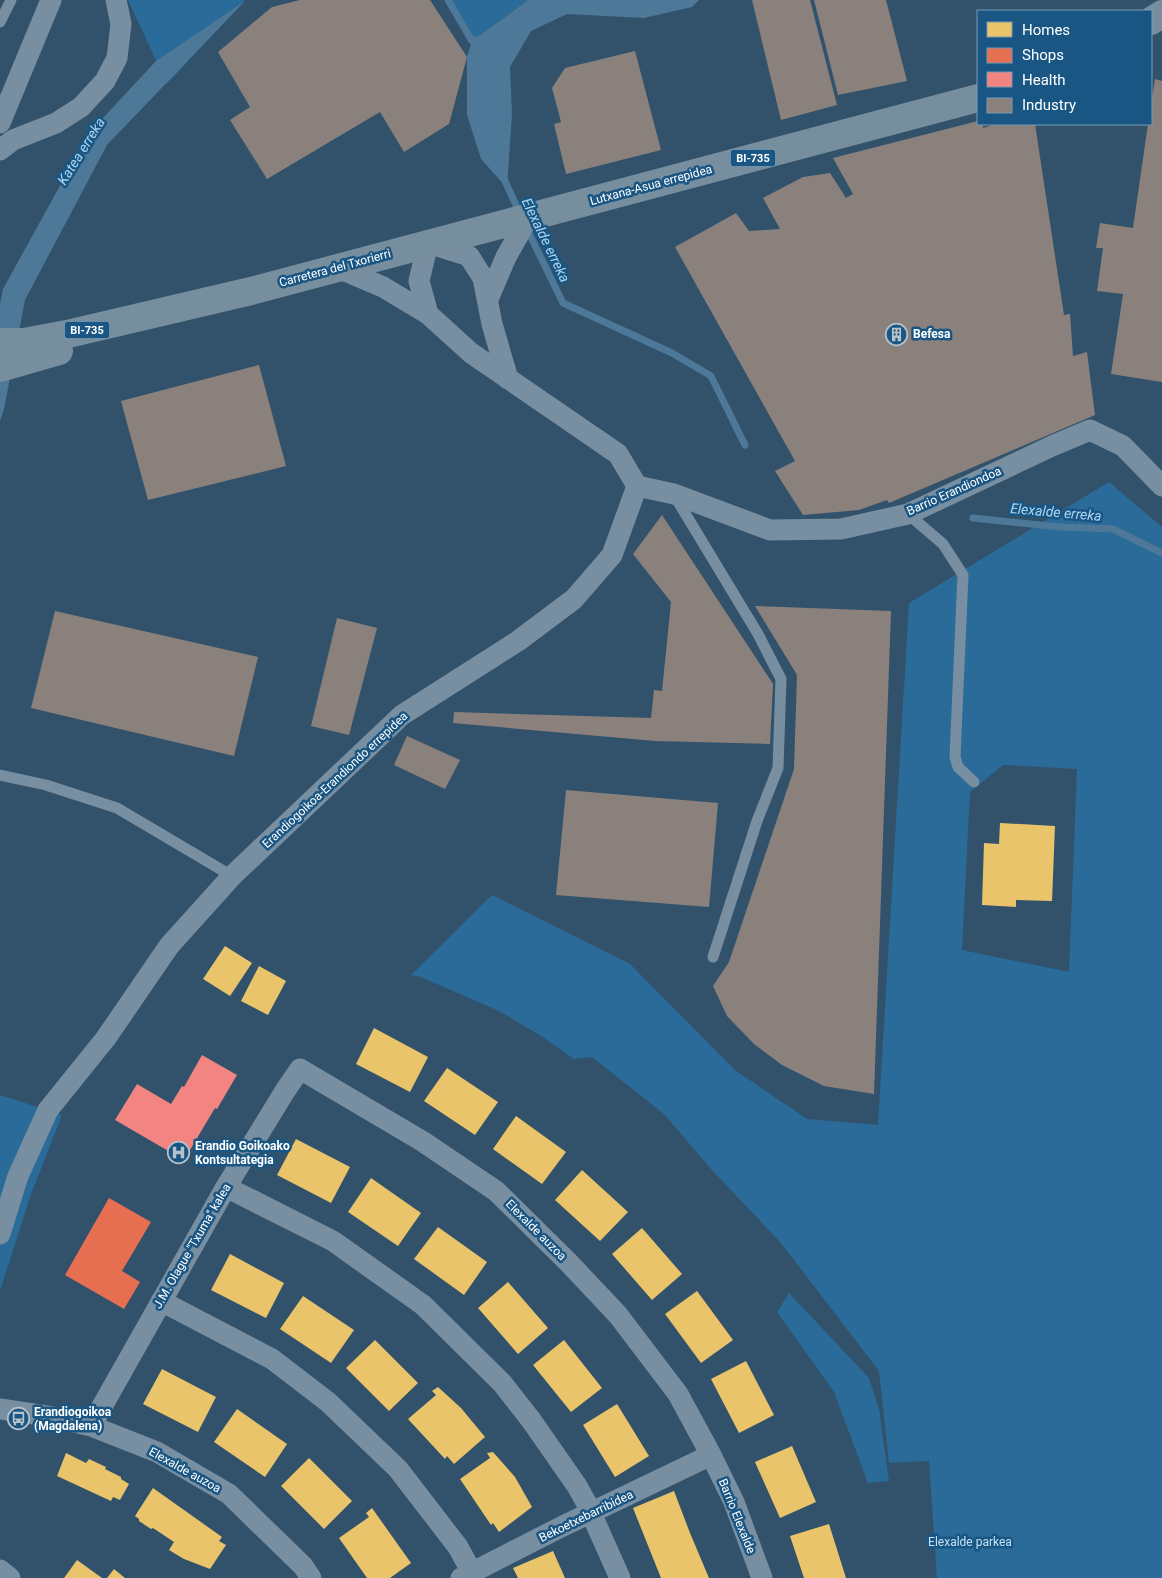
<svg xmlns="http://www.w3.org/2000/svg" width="1162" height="1578" font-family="Roboto,sans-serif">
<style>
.green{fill:#2a6b99;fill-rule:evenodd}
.water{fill:#4d7898}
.homes{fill:#e9c46a}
.shops{fill:#e76f51}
.health{fill:#f28482}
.industry{fill:#8a817c}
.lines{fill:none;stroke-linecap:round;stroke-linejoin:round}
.stream{stroke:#4d7898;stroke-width:7}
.lane{stroke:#788ea1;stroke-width:11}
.street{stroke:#788ea1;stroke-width:21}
.primary{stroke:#778e9e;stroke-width:28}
.labels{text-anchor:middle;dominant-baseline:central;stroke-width:5;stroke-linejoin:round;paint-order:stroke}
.shield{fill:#1a5683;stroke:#baccda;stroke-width:1}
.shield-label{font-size:11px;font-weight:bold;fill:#fff}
.street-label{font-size:12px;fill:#fff;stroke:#1a5683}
.poi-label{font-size:12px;font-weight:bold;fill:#fff;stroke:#1a5683;text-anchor:start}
.park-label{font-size:12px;fill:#c3e3f8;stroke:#1a5683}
.water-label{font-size:14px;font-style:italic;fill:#aad5f3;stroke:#1a5683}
</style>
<rect width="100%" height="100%" fill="#32526b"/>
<!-- green -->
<path class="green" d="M128,0H245L167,84Z
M448,0H528L472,41Z
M1109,482L1162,527V1578H937L929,1461L889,1463L879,1371L781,1243L711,1169L664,1114L592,1057L574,1059L541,1036L499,1011L421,977L411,975L492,895L630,964L735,1070L807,1119L878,1125L909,603ZM1003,765L1077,769L1069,972L962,950L970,792Z
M0,1095L62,1115L30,1197L0,1291Z
M789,1293L869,1378L879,1409L889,1481L868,1483L834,1392L777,1312Z"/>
<!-- water -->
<path class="water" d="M528,0H699L692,7L644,18L567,14L531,31L510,67L512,114L507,188L481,159L467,115V57L472,41Z
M245,1L107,145L25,300L4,409L0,421V304L3,289L89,133L156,61Z"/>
<!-- homes -->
<path class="homes" d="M1000,823L1055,826L1052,901L1016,900V907L982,905L984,843L999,844Z
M225,946L252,963L230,996L203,979Z
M259,966L286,981L268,1015L241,1001Z
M374,1028L428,1057L410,1092L356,1064Z
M447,1068L498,1102L475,1135L424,1101Z
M516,1116L566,1152L542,1184L493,1149Z
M296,1139L350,1167L331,1203L277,1175Z
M582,1170L628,1212L600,1241L555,1200Z
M371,1178L421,1213L398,1246L348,1212Z
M438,1227L487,1262L464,1295L414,1259Z
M642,1228L682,1274L652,1300L612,1254Z
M230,1254L284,1283L266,1318L211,1290Z
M508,1282L548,1328L518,1354L478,1308Z
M697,1291L733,1340L701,1363L665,1314Z
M303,1296L354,1330L331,1363L280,1329Z
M375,1340L418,1383L389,1411L346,1368Z
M564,1340L602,1388L571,1412L533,1365Z
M746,1361L774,1415L739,1433L711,1379Z
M162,1369L216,1397L198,1432L143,1404Z
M438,1387L461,1408L485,1437L454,1464L447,1456L445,1459L408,1419L436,1395L432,1391Z
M617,1404L649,1456L615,1477L583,1425Z
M237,1409L287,1444L265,1477L214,1442Z
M792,1446L816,1502L780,1518L755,1462Z
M493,1452L515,1477L532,1507L499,1532L493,1523L491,1525L460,1479L490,1458L487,1453Z
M66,1453L86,1463L89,1459L106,1467L105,1469L121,1477V1479L129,1484L120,1500L113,1497L111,1501L57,1476Z
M309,1458L352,1501L324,1529L281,1486Z
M153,1488L222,1537L219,1541L226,1545L210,1569L184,1559L169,1550L174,1542L153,1528L151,1529L139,1521V1519L135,1516Z
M674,1491L690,1533L709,1578H661L633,1508Z
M372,1508L411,1563L390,1578H367L339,1538L369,1517L366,1513Z
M829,1524L846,1578H804L790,1536Z
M553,1551L565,1578H518L513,1568Z
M77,1560L102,1578H64Z
M114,1569L125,1578H107Z"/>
<!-- shops -->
<path class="shops" d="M109,1198L151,1222L122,1271L140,1282L124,1309L65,1275Z"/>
<!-- health -->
<path class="health" d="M202,1055L237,1075L217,1109L215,1108L184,1160L115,1120L137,1084L171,1104L182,1086L184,1087Z"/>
<!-- industry -->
<path class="industry" d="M300,0H430L467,57L449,124L404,152L380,112L267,179L230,120L250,107L218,52L272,7Z
M752,0H810L837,105L781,120Z
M814,0H886L907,81L838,95Z
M635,51L661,150L566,174L554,124L561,122L552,88L565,68Z
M1155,79L1162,81V382L1111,374L1123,294L1097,291L1103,248H1096L1100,223L1133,228L1148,124H1151V105Z
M978,121V124H983V128L996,124H1035L1064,315L1070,314L1073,356L1087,352L1095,415L889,503L887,500L859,510L803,515L775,471L795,461L675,247L736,213L749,231L780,229L763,198L803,177L830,173L846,198L853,194L833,158Z
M259,365L286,466L148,500L121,401Z
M662,515L773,684L770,744L655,741L453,723L454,712L651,718L654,690L662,691L671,602L633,554Z
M755,606L891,611L874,1094L824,1086L782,1065L754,1044L727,1016L713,986L729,962L794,769L797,675Z
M55,611L258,657L234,756L31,708Z
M337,618L377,628L349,735L311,726Z
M407,736L460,760L445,789L394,765Z
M566,790L718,803L709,907L556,895Z"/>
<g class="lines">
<!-- stream -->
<path class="stream" d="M448,0L472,41L479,39
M505,181L520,214
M527,229L563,303L672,353L711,376L745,445
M973,518L1060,527L1113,529L1162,553"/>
<!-- lane -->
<path class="lane" d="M0,22L11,0
M674,495L758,634L781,679L778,768L757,821L713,957
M908,514L943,544L963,575L955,757L958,767L974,782
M0,775L46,785L117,808L232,876"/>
<!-- street -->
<path class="street" d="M0,123L51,0
M0,150L13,140L56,123L81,107L105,81L117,58L121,24L116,0
M336,267L383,287L428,314
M488,299L506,257L528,218
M637,486L674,494L770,530L841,529L908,514L1052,446L1090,430L1123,446L1162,486
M226,1187L333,1241L423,1305L502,1383L531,1420L577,1486L587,1504L620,1578
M0,1234L18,1176L48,1110L106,1038L169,946L232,876L402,715L518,641L574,599L612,555L637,486L618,454L471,353L428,314L419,281L428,243L469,256L483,278L492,324L508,379
M161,1301L272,1359L328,1402L398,1469L458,1547L475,1578
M0,1409L53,1417L91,1426L157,1452L229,1494L303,1566L311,1578
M91,1426L226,1187L285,1091L300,1069L422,1141L496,1191L569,1263L618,1315L678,1394L711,1455L734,1502L762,1578
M0,1570L10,1578
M461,1578L563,1526L711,1455"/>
<!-- primary -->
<path class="primary" d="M1151,21L1162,14
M0,342H24L72,333L251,291L978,98
M0,368L59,351"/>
</g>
<!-- icons -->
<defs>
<symbol id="building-ring" viewBox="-11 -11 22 22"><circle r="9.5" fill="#1a5683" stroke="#b7c2cb" stroke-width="1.5"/><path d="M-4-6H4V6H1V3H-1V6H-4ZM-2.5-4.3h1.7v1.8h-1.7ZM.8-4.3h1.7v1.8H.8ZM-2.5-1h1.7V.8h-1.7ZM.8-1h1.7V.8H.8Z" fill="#b7c2cb"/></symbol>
<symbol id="hospital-ring" viewBox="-11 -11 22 22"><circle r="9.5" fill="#1a5683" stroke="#b7c2cb" stroke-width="1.5"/><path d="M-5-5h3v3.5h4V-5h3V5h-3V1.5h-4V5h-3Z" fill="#b7c2cb"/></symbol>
<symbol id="bus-ring" viewBox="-11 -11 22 22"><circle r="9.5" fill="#1a5683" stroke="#b7c2cb" stroke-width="1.5"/><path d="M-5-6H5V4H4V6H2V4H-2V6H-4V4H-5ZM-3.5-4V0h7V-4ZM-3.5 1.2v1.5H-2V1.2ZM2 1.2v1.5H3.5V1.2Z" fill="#b7c2cb"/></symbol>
</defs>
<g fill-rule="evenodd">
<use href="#building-ring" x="884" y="322" width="25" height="25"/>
<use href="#hospital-ring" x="166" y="1140" width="25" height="25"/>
<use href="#bus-ring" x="6" y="1406" width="25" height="25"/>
</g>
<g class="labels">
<!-- shield labels -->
<g class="shield">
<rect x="730.5" y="149.5" width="45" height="17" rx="4"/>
<rect x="64.5" y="321.5" width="45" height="17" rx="4"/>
</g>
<g class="shield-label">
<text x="753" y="158">BI-735</text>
<text x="87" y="330">BI-735</text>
</g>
<!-- street labels -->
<g class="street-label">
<text transform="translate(651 185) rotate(-15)">Lutxana-Asua errepidea</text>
<text transform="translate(335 268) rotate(-15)">Carretera del Txorierri</text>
<text transform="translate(954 491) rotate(-24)">Barrio Erandiondoa</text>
<text transform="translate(335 780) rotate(-43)">Erandiogoikoa-Erandiondo errepidea</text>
<text transform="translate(536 1230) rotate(45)">Elexalde auzoa</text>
<text transform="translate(192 1246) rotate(-60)">J.M. Olague "Txuma" kalea</text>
<text transform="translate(185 1470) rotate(29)">Elexalde auzoa</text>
<text transform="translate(586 1516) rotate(-26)">Bekoetxebarribidea</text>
<text transform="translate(737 1516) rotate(68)">Barrio Elexalde</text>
</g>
<!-- poi labels -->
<g class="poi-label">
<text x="913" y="334">Befesa</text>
<text x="195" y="1146">Erandio Goikoako<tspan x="195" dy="14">Kontsultategia</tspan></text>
<text x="34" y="1412">Erandiogoikoa<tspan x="34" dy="14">(Magdalena)</tspan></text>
</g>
<!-- park labels -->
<g class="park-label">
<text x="970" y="1542">Elexalde parkea</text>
</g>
<!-- water labels -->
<g class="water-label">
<text transform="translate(81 151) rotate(-58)">Katea erreka</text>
<text transform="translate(546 240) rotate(64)">Elexalde erreka</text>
<text transform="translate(1056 512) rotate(5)">Elexalde erreka</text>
</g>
</g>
<!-- legend -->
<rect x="977" y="10" width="175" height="115" fill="#1a5683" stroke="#769ab5"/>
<rect x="987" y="22" width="25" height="15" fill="#e9c46a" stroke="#769ab5"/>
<text x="1022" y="35" font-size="15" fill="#ffffff">Homes</text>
<rect x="987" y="48" width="25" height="15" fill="#e76f51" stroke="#769ab5"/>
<text x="1022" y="60" font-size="15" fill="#ffffff">Shops</text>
<rect x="987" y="72" width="25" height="15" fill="#f28482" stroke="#769ab5"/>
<text x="1022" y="85" font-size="15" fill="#ffffff">Health</text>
<rect x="987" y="98" width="25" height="15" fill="#8a817c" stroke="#769ab5"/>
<text x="1022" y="110" font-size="15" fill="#ffffff">Industry</text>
</svg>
